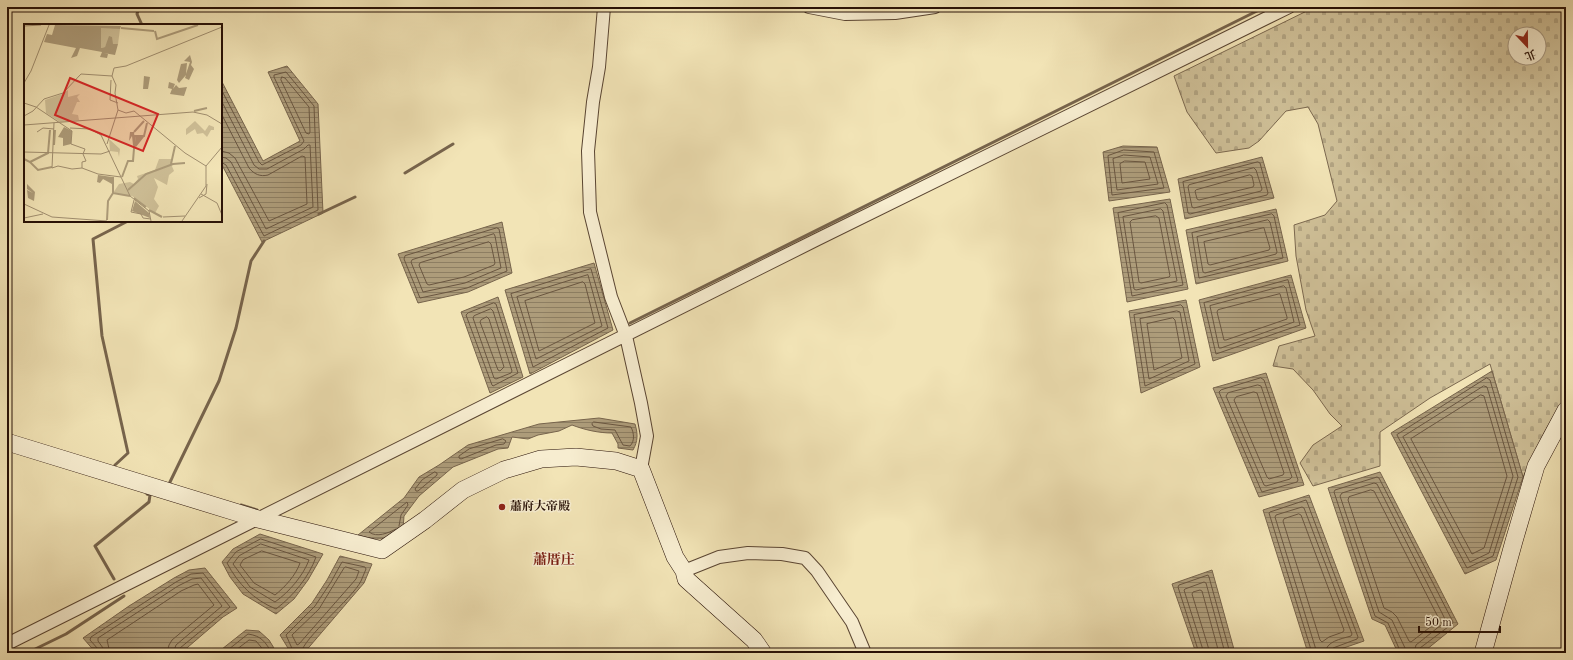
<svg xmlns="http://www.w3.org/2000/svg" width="1573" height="660" font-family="'Old Standard TT','Noto Serif TC',serif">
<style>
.cemetery{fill:url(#cemetery-stones);stroke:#7b684f;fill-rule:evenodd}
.water{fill:url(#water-rules);stroke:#77644c}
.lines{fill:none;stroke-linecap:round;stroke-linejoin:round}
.shore{stroke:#6a5640;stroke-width:1}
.stream{stroke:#77644c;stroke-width:3}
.street-casing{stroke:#5a4532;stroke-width:14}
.secondary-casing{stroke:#271006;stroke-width:18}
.street{stroke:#f7edd0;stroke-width:12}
.secondary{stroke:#f7edd0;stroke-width:17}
.poi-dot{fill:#8f2418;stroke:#f7edd0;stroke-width:1.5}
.labels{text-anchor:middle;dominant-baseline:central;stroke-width:3;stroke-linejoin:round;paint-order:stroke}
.poi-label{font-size:12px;font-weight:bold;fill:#271006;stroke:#f7edd0;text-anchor:start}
.quarter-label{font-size:14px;font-weight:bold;fill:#7a1f14;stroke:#f7edd0}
.inset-river{fill:none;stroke:#ad9c7a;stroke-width:2}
.inset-road{fill:none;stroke:#a18f70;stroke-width:1}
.view{fill:#d62828;fill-opacity:0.15;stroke:#d62828;stroke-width:2}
.inset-edge{fill:none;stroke:#271006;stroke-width:2}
</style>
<defs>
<pattern id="cemetery-stones" width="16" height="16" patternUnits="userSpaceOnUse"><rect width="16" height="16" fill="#cfc098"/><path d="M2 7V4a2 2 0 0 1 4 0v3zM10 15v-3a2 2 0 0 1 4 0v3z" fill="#b2a482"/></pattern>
<pattern id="water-rules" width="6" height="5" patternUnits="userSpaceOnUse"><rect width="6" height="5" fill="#ad9c7a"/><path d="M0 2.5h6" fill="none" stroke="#8d7e62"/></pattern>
</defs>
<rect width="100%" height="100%" fill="#f2e4b6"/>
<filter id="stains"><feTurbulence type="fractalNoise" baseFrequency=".005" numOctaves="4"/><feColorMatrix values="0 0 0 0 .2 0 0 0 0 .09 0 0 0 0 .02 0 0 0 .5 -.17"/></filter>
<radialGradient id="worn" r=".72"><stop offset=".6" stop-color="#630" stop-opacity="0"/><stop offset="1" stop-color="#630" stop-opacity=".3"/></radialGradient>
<!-- cemetery -->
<path class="cemetery" d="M1315,7H1566V395L1545,431L1523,477L1490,364L1430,398L1380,432V466L1313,486L1300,463L1313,445L1342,426L1330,414L1313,390L1293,369L1273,366L1279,346L1315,336L1306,310L1296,256L1294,225L1325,215L1337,201L1318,124L1308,107L1286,111L1259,141L1249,148L1216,153L1187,112L1174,76ZM1515,34H1539V58H1515Z"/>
<!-- water -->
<path class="water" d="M287,66L318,104L323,213L262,242L221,163V80L263,161L300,141L268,72Z
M1123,146L1157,147L1170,192L1109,201L1103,152Z
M1262,157L1274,198L1185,219L1178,179Z
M1170,199L1188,289L1127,302L1113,208Z
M1276,209L1288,261L1196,284L1186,230Z
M502,222L512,273L468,292L418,303L398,254Z
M594,263L613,330L530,374L505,290Z
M1291,275L1306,328L1213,361L1199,300Z
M498,297L523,377L490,393L461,312Z
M1186,300L1200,367L1141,393L1129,311Z
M1492,371L1523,477L1496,560L1465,574L1391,433Z
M1266,373L1304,485L1259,497L1213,388Z
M599,418L635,424C638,434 638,441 633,450L618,448V444L612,433C599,433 585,430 572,425L559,431L538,435L528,439L512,437L508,448L498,449L453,467L419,496L404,516L403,529C383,541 380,541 358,535L404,498L419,477L439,465L468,445L539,424Z
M1380,472L1458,624L1426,650L1417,653H1398L1385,625L1372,619L1328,488Z
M1309,495L1364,641L1329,653H1308L1263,510Z
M260,534L323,554L308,580L294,599L276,614L243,594L230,577L222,562L233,549Z
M340,556L372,564L364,583L304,653H291L280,635L312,603L327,580Z
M205,568L237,608L223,617L181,653H96L83,638L129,606L174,578L189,570Z
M1212,570L1235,653H1196L1172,584Z
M246,630L259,631L269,640L277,653H217Z"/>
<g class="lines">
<!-- shore -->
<path class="shore" d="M282,77L285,78L309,107L310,132L309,134L306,133L281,80Z
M221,89L259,162L262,165L301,145L304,141L274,77V75L286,72L314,106L318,210L264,236L226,165L221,162
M221,100L254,165L259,169H267L304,149L308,145H310L313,207L266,229L231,162L226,158L221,157
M221,113L249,168C254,174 260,177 268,175L302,156L305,157L307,204L269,221L235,158L229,153L221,151
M1124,150L1154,152L1164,188L1112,195L1108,156Z
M1124,155L1150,157L1158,184L1117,190L1113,159Z
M1125,161L1145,162L1150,179L1122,183L1120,164Z
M1258,162L1260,163L1268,193L1267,195L1190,214L1188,213L1183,182Z
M1254,168L1256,170L1262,189L1261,191L1194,208L1192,207L1188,187L1189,185Z
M1250,175L1252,176L1254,185L1253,187L1199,200L1197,199L1195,191L1196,190Z
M1165,203L1167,205L1183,285L1132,296L1118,213Z
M1161,209L1163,211L1177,281L1136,290L1134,289L1123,217Z
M1272,214L1274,216L1283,258L1199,278L1192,233Z
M1156,216L1159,218L1170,276L1169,277L1141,283L1139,282L1130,222L1132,220Z
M1268,220L1270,222L1277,252L1276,254L1205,273L1203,272L1197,237Z
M497,228L499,229L507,271L467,288L420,298L404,259L405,256Z
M1264,228L1270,248L1269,250L1210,265L1208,264L1204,242Z
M494,234L495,236L501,268L465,283L423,292L411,262L412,260Z
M489,242L491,244L495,263L494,265L464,277L429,285L427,284L419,265L420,263Z
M591,269L608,328L533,367L511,294Z
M588,275L602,326L536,359L517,297Z
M1288,280L1300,325L1216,354L1204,303Z
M583,282L585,284L595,323L539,351L525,301Z
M1284,286L1286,288L1294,322L1221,348H1219L1210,306Z
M1280,294L1287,317V319L1226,340H1224L1217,312L1218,310Z
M494,303L496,304L518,373L493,386L492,385L466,315L468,313Z
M1181,305L1183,307L1195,364L1145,386L1134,315Z
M491,309L493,311L512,371L511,373L496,379L494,378L473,318L474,316Z
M1177,311L1180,312L1189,361L1149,379L1140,319Z
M487,317L489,319L504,367L500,371L498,370L480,322L481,320Z
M1173,318L1175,320L1182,358L1154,370L1147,324Z
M1261,378L1264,380L1298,480L1297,482L1262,492L1261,490L1219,392L1221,390Z
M1487,378L1490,380L1518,477L1493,556L1467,568L1397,435Z
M1258,385L1261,386L1292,477L1290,479L1266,486L1264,485L1226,396L1228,393Z
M1484,386L1487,387L1513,476L1489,553L1470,562L1403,437Z
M1254,392L1257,393L1284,473L1283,475L1269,479L1267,477L1234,400L1236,397Z
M1481,395L1484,396L1507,476L1484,548L1472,554L1411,439Z
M594,422L631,427C634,433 635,441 630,446L623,445L615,430L601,429L593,426L592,424Z
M503,439L506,441L504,444L496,445L461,459L459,458V456L469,449Z
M435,472L437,473V475L418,491H416L415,489L422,480Z
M1371,490L1374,491L1439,619L1438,621L1411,642L1409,641L1397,617L1392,612L1384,608L1348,500L1349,497Z
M1299,514L1301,515L1344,630L1343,632L1329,637L1322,642L1320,640L1283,521L1284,519Z
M396,529C388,533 377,538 369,532L407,502L408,505L401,515L399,526
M261,539L316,557C309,577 293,596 276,609C254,600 238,584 227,563L236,552Z
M261,544L309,560C303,576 289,592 275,602L250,587L233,564L239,556Z
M262,551L300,563C296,575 285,587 275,595L254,583L240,565L243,560Z
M346,567L359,571L356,579L299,644L297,645L292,635L319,609L344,568Z
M99,653L98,649L90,640L91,637L176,582L191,574L203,573L230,607L180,648L178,653
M104,653L103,648L98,641V638L178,586L192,579L201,578L222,606L176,645L173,653
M110,653L107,640L181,591L194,585L198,584L214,605L172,640L169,645L167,653
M224,653L248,634C262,636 265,642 272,653
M232,653L249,640L256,641L266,653
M294,653L286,635L315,606L331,582L342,562L365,567L366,569C364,573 363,577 361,581C352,599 303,638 301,653
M1199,653L1178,587L1179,585L1208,575L1209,577L1230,653
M1204,653L1184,590L1185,589L1204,582L1206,583L1225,653
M1210,653L1192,594L1193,592L1200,590L1202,591L1219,653
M1312,653L1269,513L1270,512L1306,500L1307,502L1358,637L1357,639L1333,648L1330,653
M1317,653L1275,517L1276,515L1302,507L1304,508L1352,634L1351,636C1341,639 1326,641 1325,653
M1401,653L1388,623L1375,616L1334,492L1335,490L1377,477L1379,478L1453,622L1452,624L1420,648L1419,653
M1406,653L1405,648L1392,620L1379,612L1340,496L1342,493L1374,483L1377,484L1446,621L1416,645L1414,653"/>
<!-- stream -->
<path class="stream" d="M139,7L137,14L142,25
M405,173L453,144
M319,214L355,197
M630,323L1265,7
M115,465L128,453L102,336L93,239L128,221
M171,484H169L219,381L236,328L251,261L264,241
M241,505L257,510
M114,579L95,546L149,502L150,495L147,494
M27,653L66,634L124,596"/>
<defs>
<path id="street" d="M604,7L599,67L593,102L588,151L590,212L611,297L626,336L641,403L647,436L641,469
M809,7L845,14L895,13L935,7
M684,571L719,557L748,553L782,554L805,558L817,571L852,622L865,653
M7,644L816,240L1289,7"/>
<path id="secondary" d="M7,442L258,519L382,550L425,520L463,490L504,470L541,459L576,457L616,461L641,469L675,557L684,571L686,579L754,640L763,653
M1483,653L1514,541L1536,466L1566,410"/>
</defs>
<!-- street casing -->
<use href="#street" class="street-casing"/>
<!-- secondary casing -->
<use href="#secondary" class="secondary-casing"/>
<!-- street -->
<use href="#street" class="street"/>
<!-- secondary -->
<use href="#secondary" class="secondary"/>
</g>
<!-- markers -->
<circle class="poi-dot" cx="502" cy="507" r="4"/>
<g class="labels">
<!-- poi labels -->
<g class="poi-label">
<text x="510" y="507">蕭府大帝殿</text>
</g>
<!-- quarter labels -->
<g class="quarter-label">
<text x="554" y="560">蕭厝庄</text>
</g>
</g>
<!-- overview -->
<g transform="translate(24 24)">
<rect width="198" height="198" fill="#f2e4b6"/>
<path d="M80,2L96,5L94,20H88L85,15L81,23L77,24V4Z" fill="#cfc098"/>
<path d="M44,66V73L56,70L53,73L56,78H53L48,90L54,91L55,96L36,98L22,89L21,76L38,70ZM135,135H148L147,140L150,147L145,151L143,161L130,154L134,163L130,175L135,182L131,189L108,172L89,169L95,160L106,158L110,160L114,155L113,152L131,146Z" fill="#cfc098"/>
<path d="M171,97L181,107L185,101L190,103V106H187L183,113L179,109L173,110L171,105L162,111V105ZM85,115L96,125L95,133L94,128L86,127Z" fill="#cfc098"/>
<path d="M31,1L97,2L96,5L77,4V24L81,23L85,12L88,13L89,20H94L91,31L80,29L84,30L83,34L76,33L78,28L56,24L53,32L47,34L52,24L20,18L23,10L28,11ZM166,31L168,38L167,41L170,45L165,56L161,54L162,51L155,59L153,56L157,40L163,39L162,50L166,38L160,37ZM120,52L126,53L124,65H119ZM145,58L151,60L149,65L152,61L155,64L163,63L160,72L146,70L148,65L144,64ZM40,103L48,107L47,120L39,122V114L34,113ZM106,108H110L111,118L112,113H120L112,123L109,121L108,112L105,117ZM74,151L88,153V160L79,155L76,159L73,158ZM3,160L11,168L10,177L4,174L3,166L9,169L3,165ZM111,177L125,189L126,194L108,187Z" fill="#ad9c7a"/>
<path class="inset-river" d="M97,4L130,7M131,7L133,15L174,1M170,87L183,84M110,108L120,97M30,121L31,106M0,135L6,138L14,146L28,143M6,138L24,129L26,106M147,140L151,122M98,153L104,137H109L111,112H120L123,99M104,166L122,150L149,140L161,139M89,169V153M110,174L122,183M125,186L138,193M83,196L84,177L89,169L106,172"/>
<path class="inset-road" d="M0,2L17,1M88,52L92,61L91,69L94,86L102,89L110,87L161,129L182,142M87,56L86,76L94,79M0,59L7,47L25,1M0,79L12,83L48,107L47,120L61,125L59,130L62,137L58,138V144M0,92L9,87L20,75L39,69L57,50L88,52L90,44L102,42L198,3M30,99L28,144L34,142L48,145L58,144L74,150L97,153L106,172L125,187L127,197M0,101L169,88L183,91L198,100M46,104L66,105L77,111L97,153M13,108L19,104L30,105M83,120L94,86M0,128L77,130L86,127M177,170L193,179L198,191M175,174L182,170L183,160M110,176L107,188L117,190L119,194L127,195M0,180L28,193L83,197M139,193L161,192M0,194L19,190M158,197L182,162V142L198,123"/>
<path class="view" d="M46,54L134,90L119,127L31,91Z"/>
<rect width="198" height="198" class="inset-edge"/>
</g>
<!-- margin -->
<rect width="1573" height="660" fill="none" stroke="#f2e4b6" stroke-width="24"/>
<rect x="8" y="8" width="1557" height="644" fill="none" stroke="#271006" stroke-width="2"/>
<rect x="12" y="12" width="1549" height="636" fill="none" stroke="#271006"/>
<!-- north arrow -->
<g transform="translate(1527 46) rotate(158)"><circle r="19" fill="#f7edd0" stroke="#a4957f"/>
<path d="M0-3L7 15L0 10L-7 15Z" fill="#8f2418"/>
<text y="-6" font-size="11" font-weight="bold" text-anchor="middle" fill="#271006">北</text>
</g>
<!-- scale -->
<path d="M1419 626v6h81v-6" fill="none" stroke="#271006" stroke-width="2"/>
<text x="1425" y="626" font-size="12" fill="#271006" stroke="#f7edd0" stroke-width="3" paint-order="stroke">50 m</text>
<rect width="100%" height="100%" filter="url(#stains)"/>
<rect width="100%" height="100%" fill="url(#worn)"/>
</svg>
